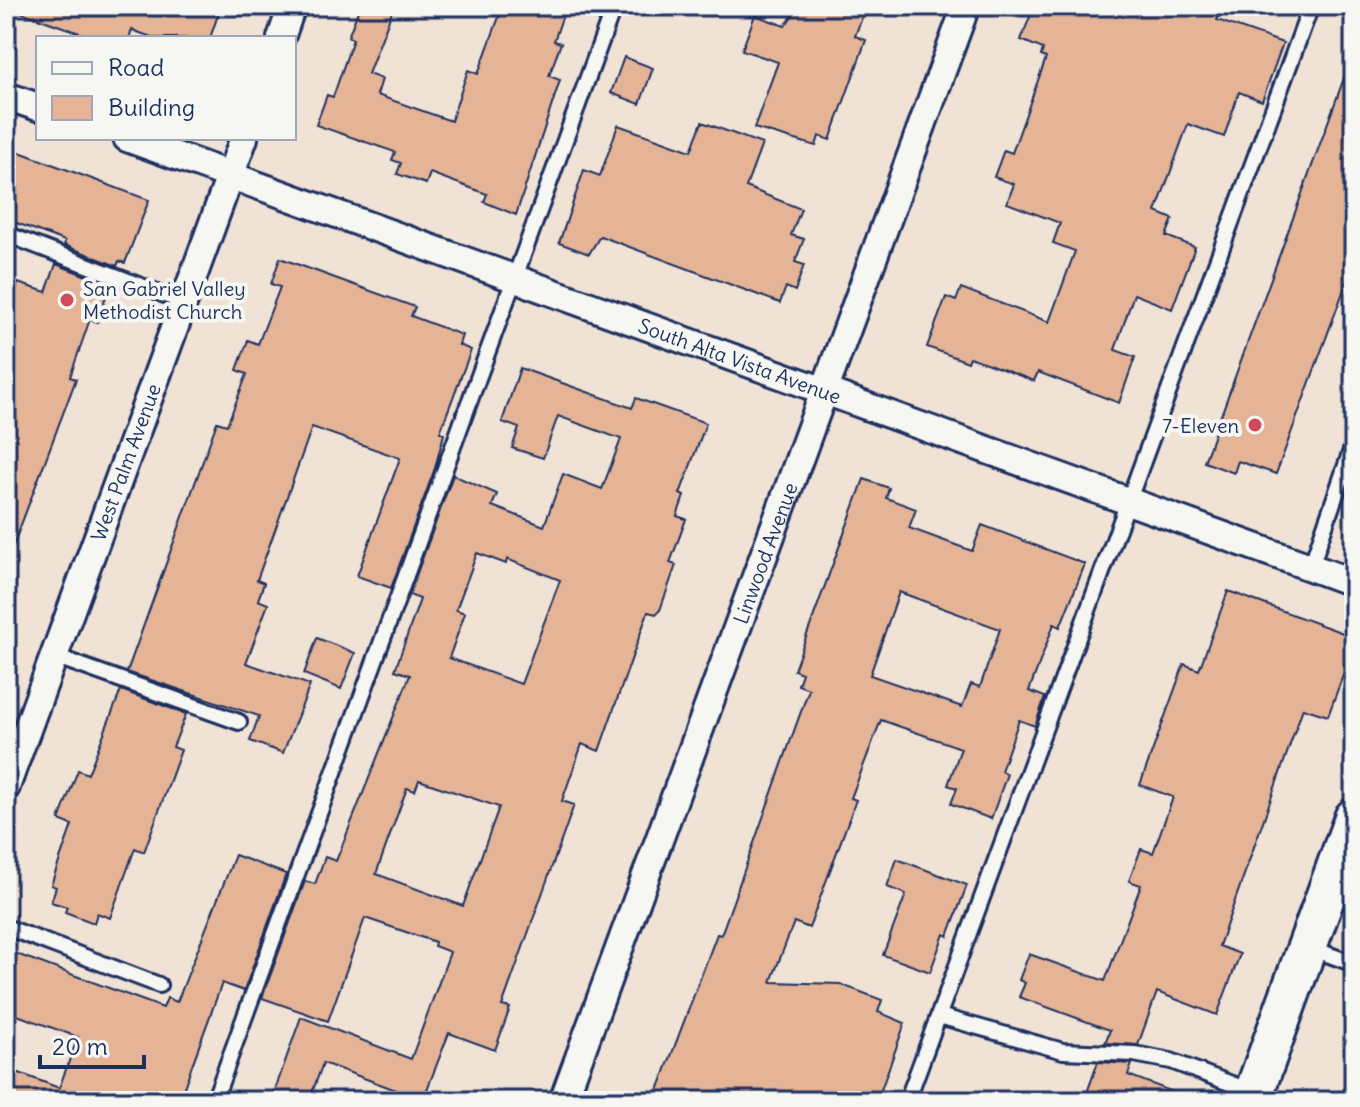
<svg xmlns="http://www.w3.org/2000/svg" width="1360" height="1107" font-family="Delius,sans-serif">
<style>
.building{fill:#e5b496;stroke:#1b2f5e;stroke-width:2;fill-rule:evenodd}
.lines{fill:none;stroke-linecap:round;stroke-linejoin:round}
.lane-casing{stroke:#1b2f5e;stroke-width:20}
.street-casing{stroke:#1b2f5e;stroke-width:32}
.secondary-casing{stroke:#1b2f5e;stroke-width:44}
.lane{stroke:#f6f6f2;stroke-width:14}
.street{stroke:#f6f6f2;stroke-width:26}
.secondary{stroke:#f6f6f2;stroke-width:38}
.poi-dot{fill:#d1495b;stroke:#f6f6f2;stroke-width:3}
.labels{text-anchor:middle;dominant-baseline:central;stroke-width:8;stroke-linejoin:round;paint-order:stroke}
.poi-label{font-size:20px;fill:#1b2f5e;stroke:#f6f6f2;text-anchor:start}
.street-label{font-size:20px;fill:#1b2f5e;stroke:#f6f6f2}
</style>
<rect width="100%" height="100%" fill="#f1e2d6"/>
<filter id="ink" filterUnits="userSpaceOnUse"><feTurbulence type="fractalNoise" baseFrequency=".0125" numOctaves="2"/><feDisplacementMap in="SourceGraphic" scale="16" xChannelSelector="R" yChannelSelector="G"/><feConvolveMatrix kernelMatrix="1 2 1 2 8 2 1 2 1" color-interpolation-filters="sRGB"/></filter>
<g filter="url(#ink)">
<!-- building -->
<path class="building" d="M16,6H221L210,38H154L132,30L129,38H94L15,10Z
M360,6H394L368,74L382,79L377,95L451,121L468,70L478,74L503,6H566L554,41L561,43L549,76L560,80L516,215L484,202L487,194L430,173L426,184L397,174L401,163L392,160L395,152L316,125L327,95L333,97L353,39L348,37Z
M799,6H836L863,15L855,36L866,40L830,140L819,136L816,146L754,128L778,62L742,50L755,15L785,26Z
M1034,6H1223L1217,20L1283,43L1262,101L1239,92L1224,137L1188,124L1156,212L1173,219L1166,236L1195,247L1172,309L1134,294L1115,350L1135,357L1119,403L1038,372L1034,381L970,357L968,362L927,347L946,297L956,301L961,288L1049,322L1075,251L1053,243L1060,223L1007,203L1014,184L994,177L1004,150L1012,153L1046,58L1041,56L1043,49L1021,40Z
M624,57L653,68L640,104L611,93Z
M1351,59L1354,60V262L1276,474L1238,461L1234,473L1204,462Z
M702,122L762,144L746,187L801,209L791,235L804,239L795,262L804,265L795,291L786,287L780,303L600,236L589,254L559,243L584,170L600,176L618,125L691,151Z
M6,147L149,200L125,263L119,261L117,266L64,245L65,241L6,219Z
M280,258L415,307L411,316L462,335L459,345L471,350L440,432L444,434L435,468L391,588L357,576L400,458L312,427L257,580L264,583L258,600L268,604L246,663L310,685L283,753L250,741L259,716L127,672L217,422L227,425L247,374L237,370L248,340L258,344L280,287L271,284Z
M56,264L110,285L97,322L90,319L70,377L76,379L10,554L6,553V316L18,283L46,292Z
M520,368L632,408L636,398L706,423L680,494L684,496L677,516L686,519L670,563L676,565L660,610L656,614L648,612L599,751L582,744L562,801L574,805L502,1006L510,1008L495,1050L449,1033L423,1100L323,1063L309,1101H271L301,1017L411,1059L450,952L434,946L435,942L365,918L328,1021L262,998L305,881L315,884L325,857L336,861L410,675L395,670L420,599L409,595L453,475L497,494L492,506L544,526L563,474L602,489L621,439L558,416L543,458L512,448L519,428L502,422ZM477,553L506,564L507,559L560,580L521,684L449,658L465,613L456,610ZM419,780L499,807L463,906L376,874L407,788L415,791Z
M864,479L889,488L886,498L916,509L909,528L972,551L982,525L1085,564L1060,627L1054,624L1029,691L1045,697L1035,726L1019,720L1001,771L1007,774L991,819L951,804L957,788L948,785L961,748L881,720L851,798L856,800L809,928L794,922L771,982L840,984L882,1000L878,1012L905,1023L877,1101H654L717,934L721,935L809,689L798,685L802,673L794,670ZM899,592L1000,629L980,687L971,684L962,707L870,675Z
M1228,591L1354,637V645L1328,716L1303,708L1219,946L1240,954L1217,1015L1157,992L1138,1045L1105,1043L1110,1030L1019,997L1025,983L1019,980L1029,954L1105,981L1141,885L1129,881L1141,849L1153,853L1173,797L1140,785L1184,664L1199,670Z
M317,638L355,653L341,689L304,674Z
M121,690L186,714L173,747L181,750L144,852L135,848L110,918L97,913L94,923L65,912L67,907L51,902L56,887L51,885L72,825L59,820L78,770L88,774Z
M235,855L286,874L244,991L222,983L179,1101H6V1068L59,1088L78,1037L6,1011V975L14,953L163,1008L167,998L177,1002Z
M897,859L967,885L948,936L944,934L930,972L883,955L906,894L887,887Z
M1098,1062L1132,1064L1128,1075L1189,1098L1188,1101H1084Z"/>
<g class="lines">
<defs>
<path id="lane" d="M6,234L183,302
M1310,569L1354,442
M54,656L239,722
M6,927L159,985
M1308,947L1354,964
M939,1016L1063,1051L1134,1054L1171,1061L1253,1092
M214,1101L614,6
M907,1101L1311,6"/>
<g id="street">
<path d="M281,38L292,6"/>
<path d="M6,96L38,107"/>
<path id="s1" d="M127,138L1354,583"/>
<path id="s2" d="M6,787L244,138"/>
<path id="s3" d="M563,1101L966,6"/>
</g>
<path id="secondary" d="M1251,1101L1354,818"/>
</defs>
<!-- lane casing -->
<use href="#lane" class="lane-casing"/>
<!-- street casing -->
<use href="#street" class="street-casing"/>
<!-- secondary casing -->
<use href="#secondary" class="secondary-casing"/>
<!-- lane -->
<use href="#lane" class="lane"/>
<!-- street -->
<use href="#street" class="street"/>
<!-- secondary -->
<use href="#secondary" class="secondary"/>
</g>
</g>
<!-- markers -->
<g class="poi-dot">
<circle cx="67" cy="300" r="8"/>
<circle cx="1255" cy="425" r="8"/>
</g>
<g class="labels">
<!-- poi labels -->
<g class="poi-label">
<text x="83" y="288">San Gabriel Valley<tspan x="83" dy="23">Methodist Church</tspan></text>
<text x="1239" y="425" text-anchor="end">7-Eleven</text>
</g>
<!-- street labels -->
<g class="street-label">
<text stroke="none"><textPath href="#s1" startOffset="652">South Alta Vista Avenue</textPath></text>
<text stroke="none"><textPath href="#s2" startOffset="346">West Palm Avenue</textPath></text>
<text stroke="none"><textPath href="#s3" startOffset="584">Linwood Avenue</textPath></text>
</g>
</g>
<!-- margin -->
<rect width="1360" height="1107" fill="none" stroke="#f6f6f2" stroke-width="32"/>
<rect x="16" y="16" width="1328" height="1075" fill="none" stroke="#1b2f5e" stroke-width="3" filter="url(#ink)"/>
<!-- legend -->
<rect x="36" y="36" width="260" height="104" fill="#f6f6f2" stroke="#9ea6b7" stroke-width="2"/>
<rect x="52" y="62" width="40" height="12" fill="#f6f6f2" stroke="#9ea6b7" stroke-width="2"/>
<text x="108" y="76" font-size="24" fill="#1b2f5e">Road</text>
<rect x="52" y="96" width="40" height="24" fill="#e5b496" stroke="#9ea6b7" stroke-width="2"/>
<text x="108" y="116" font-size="24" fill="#1b2f5e">Building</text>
<!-- scale -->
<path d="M40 1055v12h104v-12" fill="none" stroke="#1b2f5e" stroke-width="4"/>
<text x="52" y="1055" font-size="24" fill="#1b2f5e" stroke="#f6f6f2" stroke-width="6" paint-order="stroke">20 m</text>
</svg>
